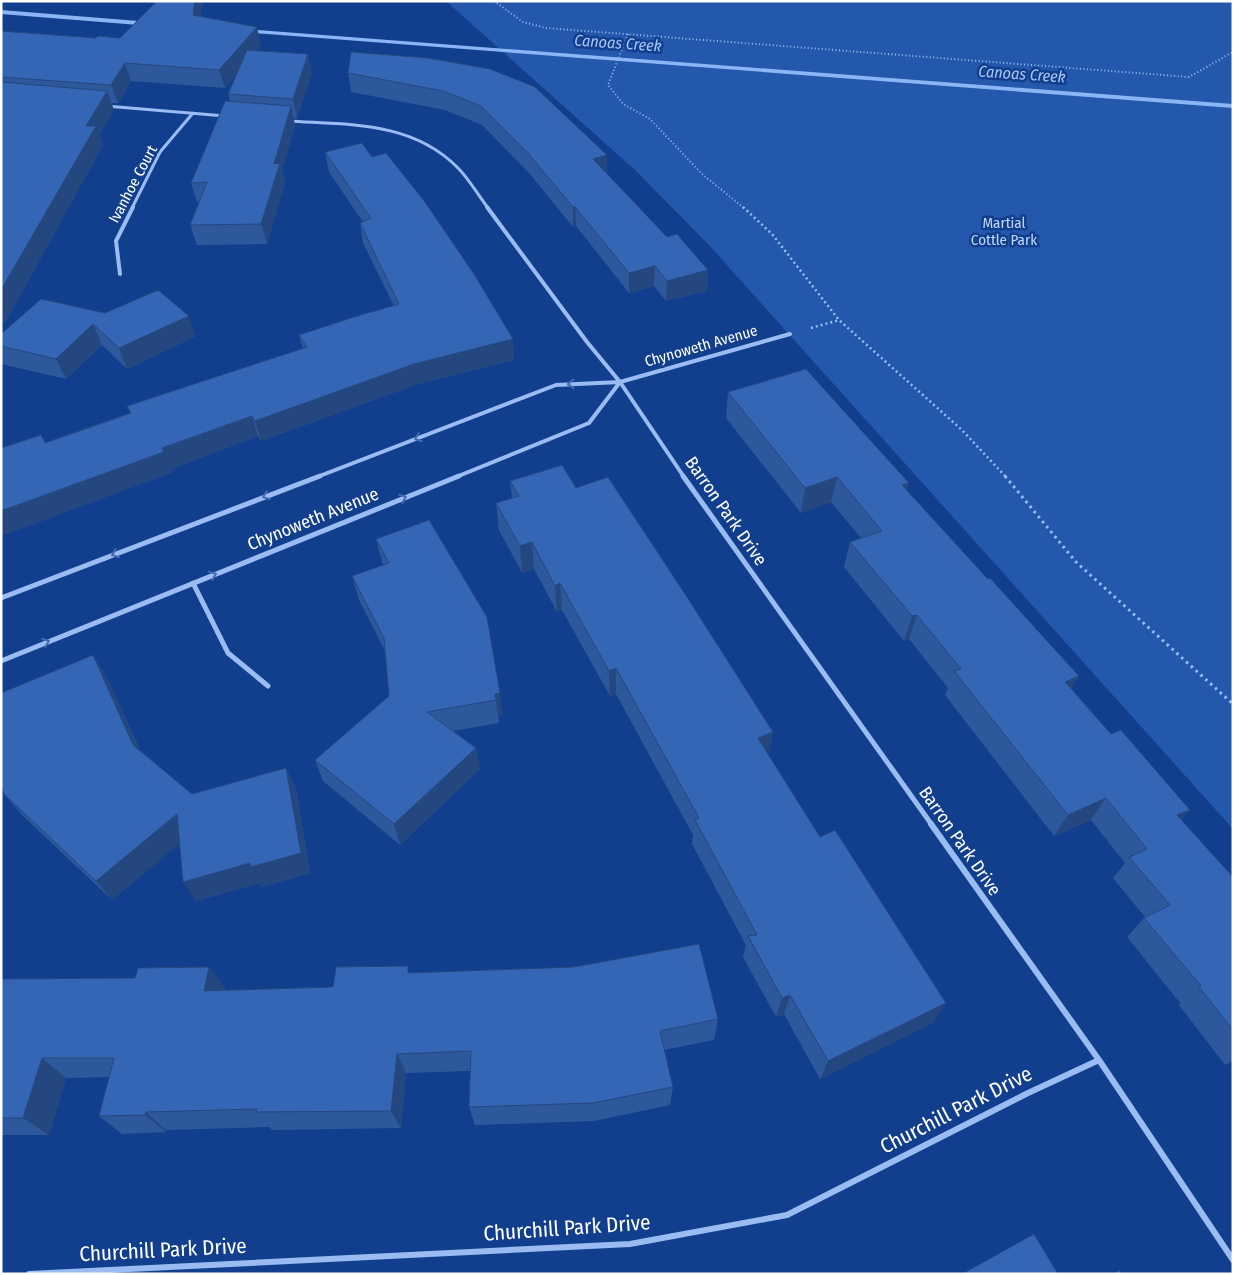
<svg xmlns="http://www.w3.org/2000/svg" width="1234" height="1275" font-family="'Fira Sans Condensed',sans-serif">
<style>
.green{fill:#2358ad}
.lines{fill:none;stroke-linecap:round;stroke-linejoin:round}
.stream{fill:#8cb5f5;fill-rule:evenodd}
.path-far2{stroke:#9abcf2;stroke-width:2;stroke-dasharray:1 2.5;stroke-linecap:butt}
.path-far1{stroke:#9abcf2;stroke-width:2.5;stroke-dasharray:2 3;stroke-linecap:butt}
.path{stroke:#9abcf2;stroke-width:3;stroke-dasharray:2.5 4;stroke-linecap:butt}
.street-far3{stroke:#9abcf2;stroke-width:3}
.street-far2{stroke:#9abcf2;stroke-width:4}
.street-far1{stroke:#9abcf2;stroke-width:5}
.street{stroke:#9abcf2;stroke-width:6}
.wall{fill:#2e589c}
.shaded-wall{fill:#25477f}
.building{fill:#3566b5;stroke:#25477f}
.oneway{stroke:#426bb0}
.labels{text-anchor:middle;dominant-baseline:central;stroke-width:5;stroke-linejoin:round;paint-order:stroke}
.far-street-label{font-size:15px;fill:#fff;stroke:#123f8d}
.far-park-label{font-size:15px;fill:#c1d8fd;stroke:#123f8d}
.far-water-label{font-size:16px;font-style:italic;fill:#a6c6f9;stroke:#123f8d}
.street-label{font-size:18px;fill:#fff;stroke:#123f8d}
.near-street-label{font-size:21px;fill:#fff;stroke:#123f8d}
</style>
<rect width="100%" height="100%" fill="#123f8d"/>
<!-- green -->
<path class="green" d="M446,1H1233V829L708,244L635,170Z"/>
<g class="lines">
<!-- stream -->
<path class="stream" d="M1,10L151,22L154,24L151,26L1,14Z
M243,29L1233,104V108L241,32V30Z"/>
<!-- path-far2 -->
<path class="path-far2" d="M494,1L523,22L546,28L1189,77L1233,52
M628,34L608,85L623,104L650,119L702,174L744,208"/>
<!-- path-far1 -->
<path class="path-far1" d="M743,207L772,234L839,320L962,430L1006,477
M811,328L839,320"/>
<!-- path -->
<path class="path" d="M1005,476L1076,562L1233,704"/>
<!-- street-far3 -->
<path class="street-far3" d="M106,106L225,116
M288,121C349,125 412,121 458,168C469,179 478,195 488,208
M132,208L160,152L193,113"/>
<!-- street-far2 -->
<path class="street-far2" d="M487,207L587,342L620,382L684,477
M120,274L116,241L133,207
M317,477L556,385L620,382L790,334
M456,477L589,423L620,382"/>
<!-- street-far1 -->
<path class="street-far1" d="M683,476L932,825
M193,583L228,653L268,686
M1,598L320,476
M1,661L459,476"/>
<!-- street -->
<path class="street" d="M931,824L1099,1060L1233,1260
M29,1274L630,1244L787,1215L1028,1093L1099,1060"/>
</g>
<!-- wall -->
<path class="wall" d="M202,1L200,16L261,45L256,51L312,73L297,118H293L295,125L282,170L285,182L267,244L197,245L190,225L199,202H197L191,183L230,101L228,94L237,74L225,88L131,81L118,103H111L114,110L99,135L103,145L6,321L1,322V31L96,38H120Z
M351,52L607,155V173L667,237L708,270L707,291L666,301L654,286L629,293L576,226L573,227L529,173L482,125L445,110L351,92L348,73Z
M325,152L514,360L418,384L261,441L258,436L171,469L173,472L1,536L41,435L46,442L130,413L127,406L303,349L299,335L394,306L363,243L360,223L363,222L329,172Z
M41,299L196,336L127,369L102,345L66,379L1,364V334Z
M728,392L907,490L1072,689L1111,734L1190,810L1181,820L1233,877V1061L1225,1065L1179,1005L1180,1003L1127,937L1145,917L1113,878L1125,863L1091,820L1054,836L945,695L948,688L909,639L904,641L844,567L850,542L861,538L831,502L801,513L726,418Z
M510,481L576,488L773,732L768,755L934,1022L820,1079L784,1014L776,1017L743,957L746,945L692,844L693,835L616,694L610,696L562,610L557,612L534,569L522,573L499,530L496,503L512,498Z
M429,520L503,715L499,716V723L453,731L476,748L480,769L400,845L323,781L315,760L389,696L385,651L359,600L352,576L383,565L382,562L376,539Z
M93,655L107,677L140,750L192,794L286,768L296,789L310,873L262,887L260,883L196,901L179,843L112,900L22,815L4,794Z
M411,973L718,1019L714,1040L664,1050L673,1087L670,1105L594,1121L475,1125L469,1107L470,1071L406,1073L401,1128L272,1130L269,1127L166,1130V1132L122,1134L99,1116L109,1077L66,1078L49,1135H1V979L226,989L225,990L333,987Z"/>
<!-- shaded-wall -->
<path class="shaded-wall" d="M195,1H202L198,33L193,15Z
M257,27L261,45L225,88L219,70Z
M308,54L312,73L297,118L293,99Z
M125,63L131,81L118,103L111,85Z
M107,91L114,110L99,135L103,145L6,321L1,322V290L86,126Z
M291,106L295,125L282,170L285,182L267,244L261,224L274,164Z
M607,155V174L593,159Z
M573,207H575L576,226L573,227Z
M655,266L654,286L629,293V273Z
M708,270L707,291L666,301L667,281Z
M189,316L196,336L127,369L119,348Z
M93,324L102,345L66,379L56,359Z
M513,339L514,360L418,384L261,441L255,421L414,364Z
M252,416L258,436L171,469L173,472L1,536V511L162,448Z
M837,477L831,502L801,513L805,488Z
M909,483L902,508V485Z
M532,542L534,569L522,573L520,546Z
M560,583L562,610L557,612L555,586Z
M917,615L909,639L904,641L912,616Z
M93,655L107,677L147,767L133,745Z
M616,668V694L610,696L609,671Z
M1079,676L1066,700L1065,682Z
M500,693L503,715L499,716V723L495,694Z
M773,732L768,757L758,738Z
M476,748L480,769L400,845L394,824Z
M286,768L296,789L310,873L262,887L260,883L196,901L183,882L250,863Z
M1106,798L1091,820L1054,836L1068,815Z
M1190,810L1172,831L1177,815Z
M177,814L190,835L112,900L96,881Z
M209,967L226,989L220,1012L204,991Z
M790,995L784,1014L776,1017L782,998Z
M946,1003L934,1022L820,1079L828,1061Z
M397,1054L406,1073L401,1128L391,1111Z
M42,1058L66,1078L49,1135L23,1118Z
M146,1112L166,1130V1132L145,1115Z"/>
<!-- building -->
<path class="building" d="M157,1H195L193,15L257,27L219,70L125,63L111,85L1,77V31L96,38L98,36L120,38Z
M247,50L308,54L293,99L228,94Z
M351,52L428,58L490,69L535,87L607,155L593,159L667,237L677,234L708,270L667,281L655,266L629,273L575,207H573L528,153L481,106L443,91L348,73Z
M1,82L107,91L86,126H96L1,290Z
M225,101L291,106L274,164L280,163L261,224L190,225L207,182L191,183Z
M362,143L372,157L386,153L425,202L474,274L513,339L414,364L255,421L252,416L162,448L164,452L1,511V448L41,435L45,443L131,413L127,406L307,347L299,335L357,316L399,304L360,223L371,218L325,152Z
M158,290L189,316L119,348L93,324L56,359L1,346V334L41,299L105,313Z
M806,369L909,483L902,485L988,579L990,578L1079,676L1065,682L1111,734L1121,730L1190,810L1177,815L1233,877V1030L1199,987L1201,986L1144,918L1170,905L1129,857L1147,849L1106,798L1068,815L954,671L961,669L917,615L912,616L850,542L882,531L837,477L805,488L728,392Z
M562,465L576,488L608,477L687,597L773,732L758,738L820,837L835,830L946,1003L828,1061L790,995L782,998L748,936L757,935L695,820L699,818L616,668L609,671L560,583L555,586L532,542L520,546L496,503L519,496L510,481Z
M429,520L487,617L500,693L495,694L496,700L427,712L476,748L394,824L315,760L389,696L384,638L352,576L389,563L376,539Z
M93,655L133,745L192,794L286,768L301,853L251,867L250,863L183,882L177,814L96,881L4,794L1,784V693Z
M699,944L718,1019L660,1031L673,1087L593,1103L469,1107L471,1051L397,1054L391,1111L256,1112L257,1109L146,1112L145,1115L99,1116L114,1058H42L23,1118H1V979L135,978L138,968L209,967L204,991L333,987L336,967L408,966V973L574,967Z
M1034,1234L1058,1274H962Z
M1119,1270L1122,1274H1114Z"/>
<!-- one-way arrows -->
<defs><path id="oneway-chevron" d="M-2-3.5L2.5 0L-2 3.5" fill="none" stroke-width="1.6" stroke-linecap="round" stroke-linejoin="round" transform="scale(1.25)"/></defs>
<g class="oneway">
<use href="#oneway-chevron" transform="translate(571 384) rotate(178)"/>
<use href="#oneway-chevron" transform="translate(418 438) rotate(159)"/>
<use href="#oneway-chevron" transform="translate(266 496) rotate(159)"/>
<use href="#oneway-chevron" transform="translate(403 498) rotate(-22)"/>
<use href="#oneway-chevron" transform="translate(115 554) rotate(159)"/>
<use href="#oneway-chevron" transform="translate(213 575) rotate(-22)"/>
<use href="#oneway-chevron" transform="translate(46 642) rotate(-22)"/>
</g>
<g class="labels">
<!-- far-street labels -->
<g class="far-street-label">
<text transform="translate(133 184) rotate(-62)">Ivanhoe Court</text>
<text transform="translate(701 346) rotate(-16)">Chynoweth Avenue</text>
</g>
<!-- far-park labels -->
<g class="far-park-label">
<text x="1004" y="223">Martial<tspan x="1004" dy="17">Cottle Park</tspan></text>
</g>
<!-- far-water labels -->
<g class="far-water-label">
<text transform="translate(618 43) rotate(4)">Canoas Creek</text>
<text transform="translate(1022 74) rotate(4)">Canoas Creek</text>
</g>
<!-- street labels -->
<g class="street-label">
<text transform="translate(726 511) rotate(55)">Barron Park Drive</text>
<text transform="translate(313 519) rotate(-22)">Chynoweth Avenue</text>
<text transform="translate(960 841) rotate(55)">Barron Park Drive</text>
</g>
<!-- near-street labels -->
<g class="near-street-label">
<text transform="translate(956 1110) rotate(-27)">Churchill Park Drive</text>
<text transform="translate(567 1228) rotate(-4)">Churchill Park Drive</text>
<text transform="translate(163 1250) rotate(-3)">Churchill Park Drive</text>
</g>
</g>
<!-- border -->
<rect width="1234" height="1275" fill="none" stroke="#ffffff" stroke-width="5"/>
</svg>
